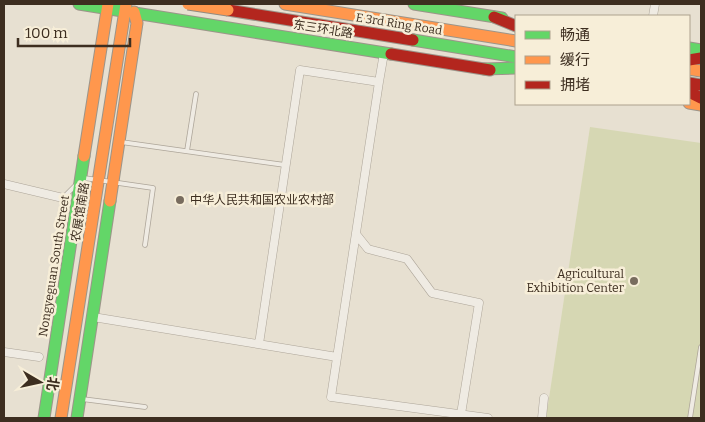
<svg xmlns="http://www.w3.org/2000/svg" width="705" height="422" font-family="Bitter,'Noto Sans SC',serif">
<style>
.green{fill:#d6d7b3}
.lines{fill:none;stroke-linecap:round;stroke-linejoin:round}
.lane-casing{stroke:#ada599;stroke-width:5.5}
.street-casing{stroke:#ada599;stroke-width:9}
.fast-casing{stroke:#9c958a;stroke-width:13}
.slow-casing{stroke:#9c958a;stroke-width:13}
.jam-casing{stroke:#9c958a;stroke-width:13}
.lane{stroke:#efebe3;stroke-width:4}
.street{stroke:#efebe3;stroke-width:8}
.fast{stroke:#63d668;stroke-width:11}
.slow{stroke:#ff974d;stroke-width:11}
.jam{stroke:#b3261e;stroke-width:11}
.slow-bridge-casing{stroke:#928b80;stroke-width:13;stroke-linecap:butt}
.slow-bridge{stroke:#ff974d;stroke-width:11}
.poi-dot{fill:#786c5e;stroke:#f7eed8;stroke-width:2}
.labels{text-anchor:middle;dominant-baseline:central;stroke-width:5;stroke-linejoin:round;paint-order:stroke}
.street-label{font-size:12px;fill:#3d2e20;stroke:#f7eed8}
.poi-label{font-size:12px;fill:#3d2e20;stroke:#f7eed8;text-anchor:start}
</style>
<rect width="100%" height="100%" fill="#e7e0d1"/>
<!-- green -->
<path class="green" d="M590,127L701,143V418H546Z"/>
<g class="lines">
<defs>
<path id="lane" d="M121,142L285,165
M187,151L196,94
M84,178L153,188L145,245
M63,198L76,185
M82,399L145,407
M690,418L701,347"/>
<path id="street" d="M653,16L655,4
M379,82L384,53
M4,184L63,198
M356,234L368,249L407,259L432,293L479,303L461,414
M93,317L337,357
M259,344L300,70L379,82L331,397L488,418
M4,352L39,357
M542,418L544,398"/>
<path id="fast" d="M79,4L391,54
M414,4L502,18
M413,40L516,57
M689,48L701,50
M484,69L516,68
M44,418L84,156
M77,418L110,201"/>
<path id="slow" d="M285,4L516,41
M689,69L701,71
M689,103L701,105
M84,156L108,4
M110,201L137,23L134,12
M61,418L126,4"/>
<path id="jam" d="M228,10L413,40
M494,17L516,26
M391,54L490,70
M689,60L701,58
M689,83L701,85
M689,92L701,98"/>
</defs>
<!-- lane casing -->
<use href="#lane" class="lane-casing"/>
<!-- street casing -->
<use href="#street" class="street-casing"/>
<!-- fast casing -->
<use href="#fast" class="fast-casing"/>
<!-- slow casing -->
<use href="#slow" class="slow-casing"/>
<!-- jam casing -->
<use href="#jam" class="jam-casing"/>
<!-- lane -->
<use href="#lane" class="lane"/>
<!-- street -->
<use href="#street" class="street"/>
<!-- fast -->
<use href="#fast" class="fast"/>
<!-- slow -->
<use href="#slow" class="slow"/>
<!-- jam -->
<use href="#jam" class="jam"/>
<defs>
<path id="slow-bridge" d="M188,4L228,10"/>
</defs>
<!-- slow-bridge casing -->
<use href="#slow-bridge" class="slow-bridge-casing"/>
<!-- slow-bridge -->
<use href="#slow-bridge" class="slow-bridge"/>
</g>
<!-- markers -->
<g class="poi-dot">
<circle cx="180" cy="200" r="5"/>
<circle cx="634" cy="281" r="5"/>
</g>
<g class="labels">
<!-- street labels -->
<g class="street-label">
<text transform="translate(399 24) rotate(9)">E 3rd Ring Road</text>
<text transform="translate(323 29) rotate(9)">东三环北路</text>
<text transform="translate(80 212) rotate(-81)">农展馆南路</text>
<text transform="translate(54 266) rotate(-81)">Nongyeguan South Street</text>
</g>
<!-- poi labels -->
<g class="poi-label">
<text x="190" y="200">中华人民共和国农业农村部</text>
<text x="624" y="274" text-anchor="end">Agricultural<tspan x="624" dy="14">Exhibition Center</tspan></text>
</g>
</g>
<!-- border -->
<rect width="705" height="422" fill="none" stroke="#3d2e20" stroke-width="10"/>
<!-- legend -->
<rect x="515" y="15" width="175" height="90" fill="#f7eed8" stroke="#ada18e"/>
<rect x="525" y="31" width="25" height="8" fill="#63d668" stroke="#ada18e"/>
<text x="560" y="40" font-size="15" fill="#3d2e20">畅通</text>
<rect x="525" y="56" width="25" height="8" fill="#ff974d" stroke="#ada18e"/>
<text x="560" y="65" font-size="15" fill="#3d2e20">缓行</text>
<rect x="525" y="81" width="25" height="8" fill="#b3261e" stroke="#ada18e"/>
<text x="560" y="90" font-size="15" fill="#3d2e20">拥堵</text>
<!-- north arrow -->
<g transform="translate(40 382) rotate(99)" stroke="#f7eed8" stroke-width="4" paint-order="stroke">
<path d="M0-4L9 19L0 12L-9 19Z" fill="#3d2e20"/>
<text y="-8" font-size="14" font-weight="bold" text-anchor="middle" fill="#3d2e20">北</text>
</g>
<!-- scale -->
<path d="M18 38v8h112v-8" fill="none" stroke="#3d2e20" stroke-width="2.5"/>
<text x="25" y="38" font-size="15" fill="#3d2e20" stroke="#f7eed8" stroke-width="4" paint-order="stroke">100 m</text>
</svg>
